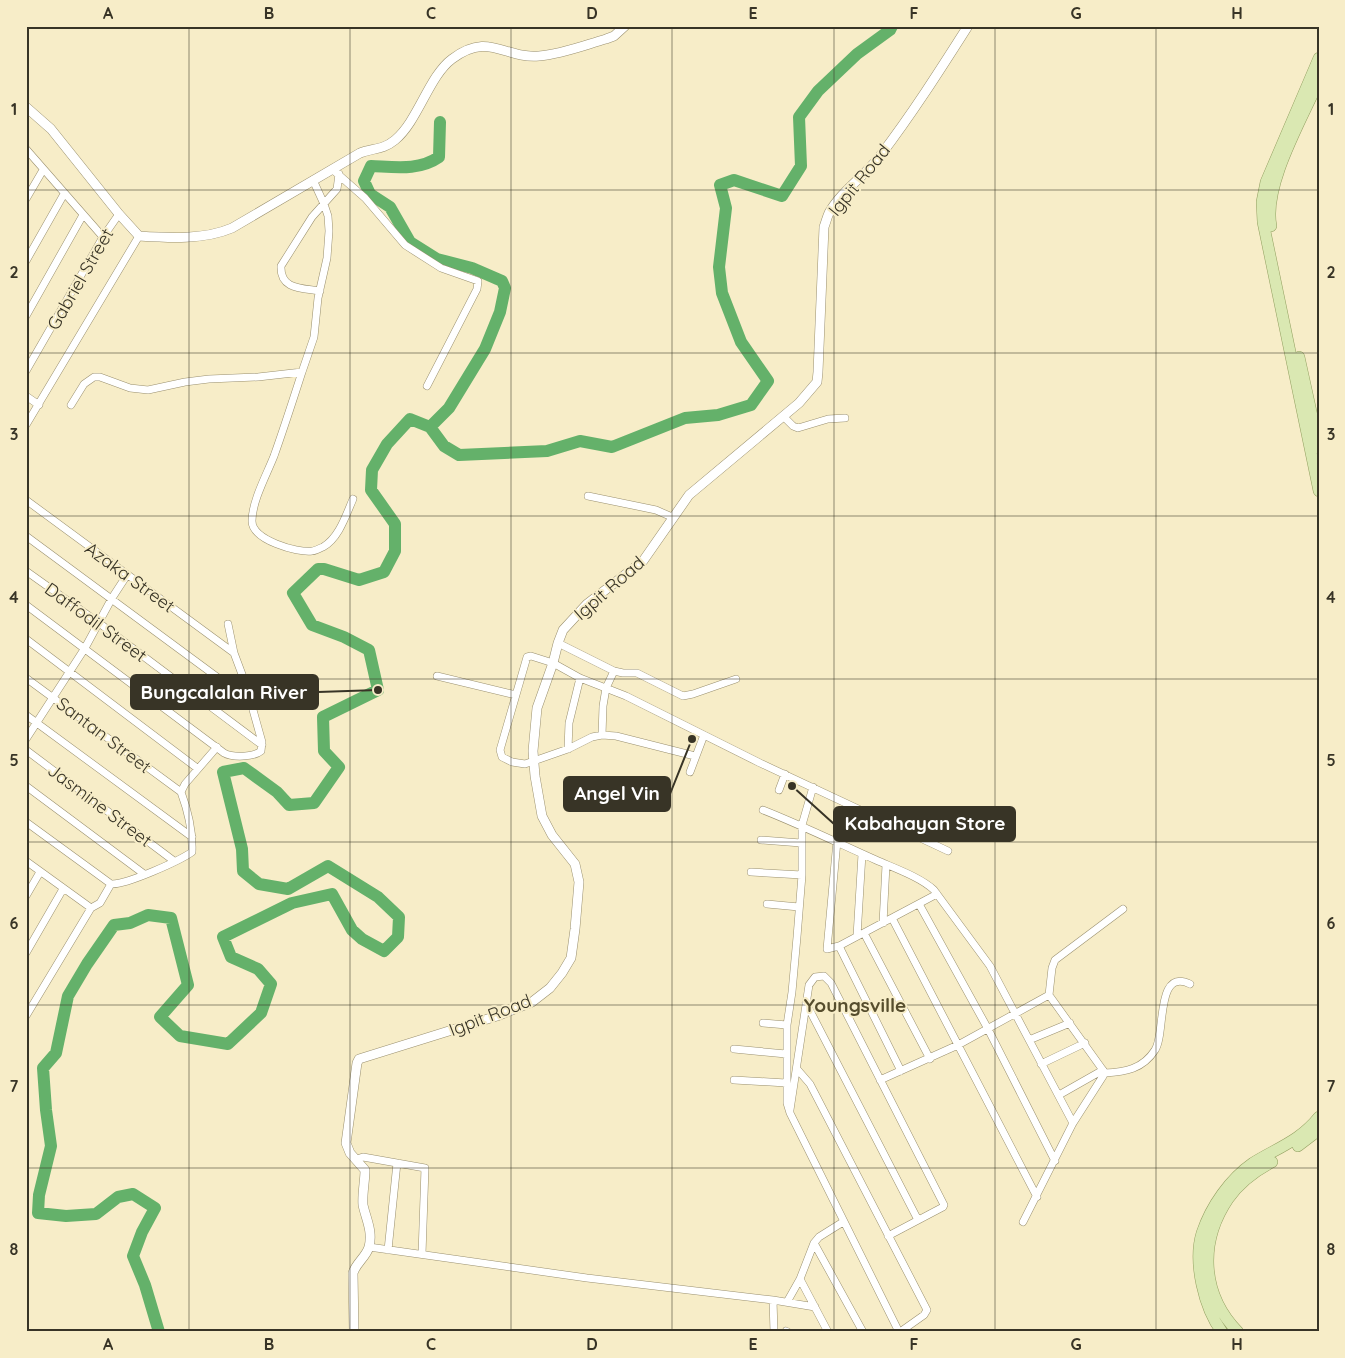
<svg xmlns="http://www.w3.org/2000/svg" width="1345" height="1358" font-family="Quicksand,sans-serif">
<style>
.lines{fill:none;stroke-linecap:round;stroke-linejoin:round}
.river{stroke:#64b16a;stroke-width:12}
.minor-casing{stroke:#9a906f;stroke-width:8}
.tertiary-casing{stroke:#9a906f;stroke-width:10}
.primary-casing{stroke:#929f60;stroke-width:12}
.minor{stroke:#fff;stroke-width:7}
.tertiary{stroke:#fff;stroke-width:9}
.primary{stroke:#dae8b2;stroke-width:11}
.grid{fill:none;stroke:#383426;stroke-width:1;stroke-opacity:0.55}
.labels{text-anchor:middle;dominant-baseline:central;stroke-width:4;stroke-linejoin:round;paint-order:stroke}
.street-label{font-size:18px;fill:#383426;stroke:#f7edc8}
.neighbourhood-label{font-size:19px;font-weight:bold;fill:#564d2d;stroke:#f7edc8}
.leader{fill:none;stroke:#383426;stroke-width:2}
.callout-dot{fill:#383426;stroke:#f7edc8;stroke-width:2}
.callout{fill:#383426;stroke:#383426;stroke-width:2}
.callout-label{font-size:19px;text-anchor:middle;font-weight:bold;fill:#fff}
.neatline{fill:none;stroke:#383426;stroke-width:2}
.grid-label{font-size:16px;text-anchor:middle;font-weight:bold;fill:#383426}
</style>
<rect width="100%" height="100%" fill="#f7edc8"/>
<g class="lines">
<!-- river -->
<path class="river" d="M430,427L449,408L485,349L500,312L505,288L502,281L472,268L437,259L410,242L390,207L370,194L364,181L371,166C395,167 419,171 439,157L440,122
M159,1332L145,1285L133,1256L142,1232L155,1208L133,1194L118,1197L96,1214L66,1216L38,1213L39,1195L51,1146L46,1110L43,1068L56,1053L68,996L87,964L114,925L130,923L148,915L171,918L188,985L160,1017L180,1036L228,1044L261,1013L271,984L258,969L231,957L223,937L292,903L332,894L352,930L362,939L384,951L398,937L399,917L378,897L328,866L288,889L259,884L243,871L242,849L223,772L244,768L277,792L289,805L314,803L339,767L324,751L323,717L378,690L369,650L344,637L312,625L293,593L318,569H324L359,580L384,572L395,551V524L371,490L372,470L387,444L410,419L430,427L444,446L459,455L547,451L580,441L612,447L685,418L718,415L751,405L768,381L741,342L722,293L719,267L726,208L720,185L734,180L782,196L801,166L799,117L818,91L857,54L890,30L892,26"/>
<defs>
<path id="minor" d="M26,149L103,237
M332,169L365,198L405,245L441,268L478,281L477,289L427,386
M26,199L43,170
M26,261L64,194
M320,291C302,288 280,290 281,266L312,217L337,189L339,174
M26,316L83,215
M26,371L103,237L119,214
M302,372C293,400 284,428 274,456C267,474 252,501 252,521C252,540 297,553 312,551C315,551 320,548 323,547C339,538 346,515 353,499
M26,396L39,405
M71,405L84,384L94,377H100L130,388L148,390L185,382L209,379L258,377L302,372L314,337L318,298L327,258L329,231L328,216L324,204L313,180
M784,417L793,426L798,428L828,419L845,418
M26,425L139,236
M588,496L656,510L672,517
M26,500L234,653
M26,536L240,694L247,695
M26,571L99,623L262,745
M26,605L224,753C233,758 254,757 261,751L262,742L246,685L234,653L228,624
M26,639L197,768
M558,643L614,671L606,688L603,706L602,735
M614,671L623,673H637L683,696L693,694L736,679
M437,676L516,695
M26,678L181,792
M26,715L192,837
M26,739L85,648L112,598L127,575
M568,749L569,723L580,678
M26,750L174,861
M695,756L616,736L602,735L592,737L568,749L525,764L512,762L502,757L500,750L527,657L531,656L553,663L580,678L626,696L760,763L948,851
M690,772L704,735
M26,786L144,874
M813,787L802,825V875L797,937L792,992L787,1025V1103L790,1113L899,1332
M779,790L785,774
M763,810C801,825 838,843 876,860C894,868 920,877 934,890L990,966L1073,1123
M26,822L111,884C126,885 179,861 192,852C193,831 188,811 181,792L185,784L217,747
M761,840L801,843
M837,841L827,949L839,946L937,894
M26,861L91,908
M751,872L802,875
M26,896L40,872
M767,904L799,907
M919,904L988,1029L1055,1161
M892,918L1037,1197
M883,923L886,865
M864,933L930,1059
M857,936L862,854
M839,946L901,1071
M26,953L63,889
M1049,995L1052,968L1055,960L1123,909
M806,1003L918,1220
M26,1016L91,908L100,903L111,884
M763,1023L787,1025
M1029,1040L1070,1023
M734,1049L786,1054
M1041,1064L1085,1043
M797,1069L810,1084L927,1310L924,1315L900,1332
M1105,1073C1125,1072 1143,1069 1155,1050C1166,1034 1155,967 1190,984
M734,1080L786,1083
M880,1080L958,1045L1049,995L1105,1073L1073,1123L1023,1222
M1059,1095L1103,1070
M790,1110L809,985L815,977L824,976L831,983L944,1205L943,1207L888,1236
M357,1159L363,1157L425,1168L422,1254
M814,1243L863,1332
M369,1247L587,1278L773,1300L815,1307
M388,1250L397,1163
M800,1279L828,1332
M773,1300L774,1332
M787,1302L800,1279L814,1243L819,1237L843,1222
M786,1331L788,1332"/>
<path id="tertiary" d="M26,107L51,129L119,214L139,236C169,238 204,240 232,228L360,153C373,148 383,150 395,140C418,121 429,76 452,59C489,31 504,59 539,56C562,54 585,45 606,39L614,36L625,26
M354,1332L353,1273C356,1263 366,1257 369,1247C373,1231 366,1219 363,1205C362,1194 365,1181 365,1170L350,1153L346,1143L357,1063L359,1059L497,1016L532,1002L550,988L562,973L571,958L575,929L579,882L575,864L552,835L542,816L535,776L533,751L537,708L553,663L558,643L563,630L587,604L643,561L689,495L799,403L817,382L818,372L824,227C826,222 827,217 829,213C841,191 865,176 880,156C912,114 940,70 968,26"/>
<path id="primary" d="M1319,58L1266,182L1262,202L1263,222L1319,491
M1271,226C1263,185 1302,119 1319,80
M1299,357L1319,448
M1298,1146L1319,1130
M1222,1332C1204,1308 1193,1262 1202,1233C1211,1206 1230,1179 1253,1163C1277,1148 1300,1141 1319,1117
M1238,1332C1201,1294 1199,1242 1228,1199C1239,1183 1255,1171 1272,1162"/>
</defs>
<!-- minor casing -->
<use href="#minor" class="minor-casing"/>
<!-- tertiary casing -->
<use href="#tertiary" class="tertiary-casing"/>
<!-- primary casing -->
<use href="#primary" class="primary-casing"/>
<!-- minor -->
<use href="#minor" class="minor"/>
<!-- tertiary -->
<use href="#tertiary" class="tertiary"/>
<!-- primary -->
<use href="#primary" class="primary"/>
</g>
<!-- grid -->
<path class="grid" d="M189,26V1332M350,26V1332M511,26V1332M672,26V1332M834,26V1332M995,26V1332M1156,26V1332M26,190H1319M26,353H1319M26,516H1319M26,679H1319M26,842H1319M26,1005H1319M26,1168H1319"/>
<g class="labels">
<!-- street labels -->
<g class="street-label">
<text transform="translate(859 180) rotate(-51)">Igpit Road</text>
<text transform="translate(80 279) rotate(-60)">Gabriel Street</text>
<text transform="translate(130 577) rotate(36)">Azaka Street</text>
<text transform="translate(609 588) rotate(-41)">Igpit Road</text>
<text transform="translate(96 622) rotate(36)">Daffodil Street</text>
<text transform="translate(104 735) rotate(37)">Santan Street</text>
<text transform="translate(100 805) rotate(37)">Jasmine Street</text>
<text transform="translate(490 1015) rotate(-21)">Igpit Road</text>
</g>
<!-- neighbourhood labels -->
<g class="neighbourhood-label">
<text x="855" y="1005">Youngsville</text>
</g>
</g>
<!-- callouts -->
<path class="leader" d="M378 690L318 692M692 739L670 794M792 786L834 824"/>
<g class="callout-dot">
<circle cx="378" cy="690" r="5"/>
<circle cx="692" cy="739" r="5"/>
<circle cx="792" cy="786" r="5"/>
</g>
<g class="callout">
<rect x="131" y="675" width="187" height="34" rx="5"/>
<rect x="564" y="777" width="106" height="34" rx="5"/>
<rect x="834" y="807" width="181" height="34" rx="5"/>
</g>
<g class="callout-label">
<text x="224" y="699">Bungcalalan River</text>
<text x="617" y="800">Angel Vin</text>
<text x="925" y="830">Kabahayan Store</text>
</g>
<!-- border -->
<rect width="1345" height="1358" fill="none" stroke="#f7edc8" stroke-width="55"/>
<rect x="28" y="28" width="1290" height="1302" class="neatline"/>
<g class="grid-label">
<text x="108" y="19">A</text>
<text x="269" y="19">B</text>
<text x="431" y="19">C</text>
<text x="592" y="19">D</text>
<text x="753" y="19">E</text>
<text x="914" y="19">F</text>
<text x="1076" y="19">G</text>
<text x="1237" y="19">H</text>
<text x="14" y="115">1</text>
<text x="1331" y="115">1</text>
<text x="14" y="278">2</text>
<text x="1331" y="278">2</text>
<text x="14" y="440">3</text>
<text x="1331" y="440">3</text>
<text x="14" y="603">4</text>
<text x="1331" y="603">4</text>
<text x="14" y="766">5</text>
<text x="1331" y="766">5</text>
<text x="14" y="929">6</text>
<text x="1331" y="929">6</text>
<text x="14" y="1092">7</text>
<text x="1331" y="1092">7</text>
<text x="14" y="1255">8</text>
<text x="1331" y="1255">8</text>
<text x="108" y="1350">A</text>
<text x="269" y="1350">B</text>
<text x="431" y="1350">C</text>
<text x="592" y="1350">D</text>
<text x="753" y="1350">E</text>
<text x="914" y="1350">F</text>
<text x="1076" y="1350">G</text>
<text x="1237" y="1350">H</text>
</g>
</svg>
